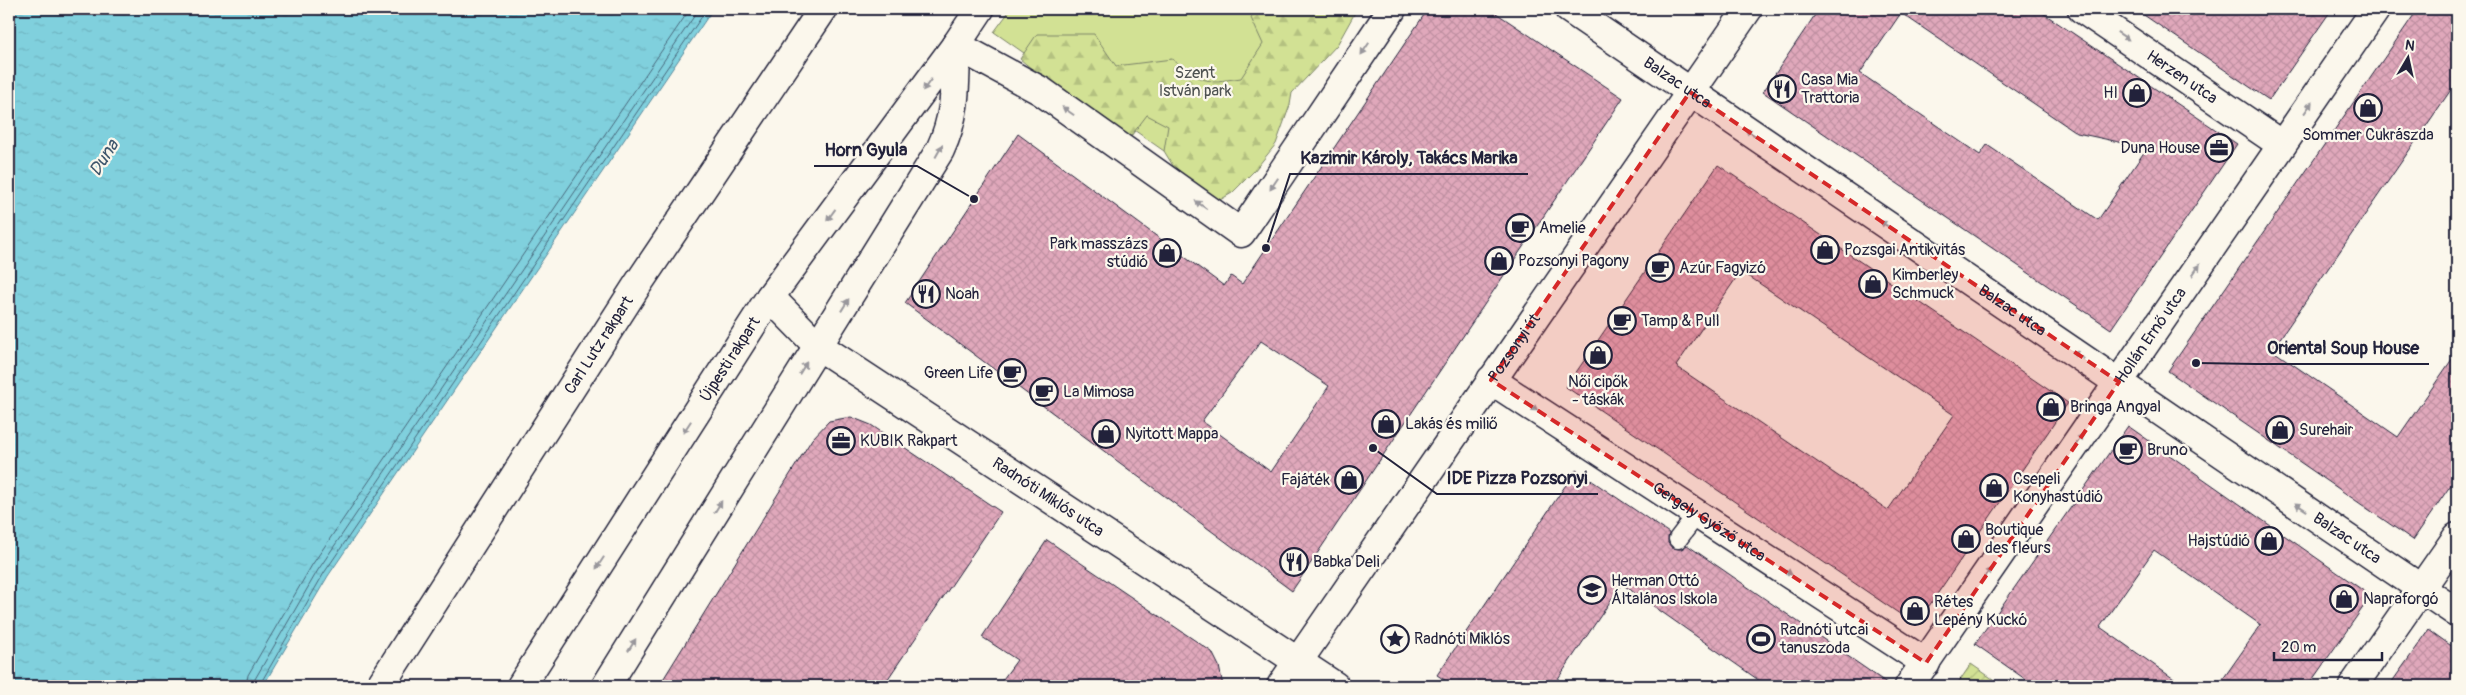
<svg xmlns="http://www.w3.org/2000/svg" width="2466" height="695" font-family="Pangolin,sans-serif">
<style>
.green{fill:#d2e194;stroke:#7a8268}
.forest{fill:url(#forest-firs);stroke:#7a8268}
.garden{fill:url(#garden-furrows);stroke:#7a8268}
.water{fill:url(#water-ripples);stroke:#5a8a9c}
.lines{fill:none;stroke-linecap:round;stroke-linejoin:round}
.shore{stroke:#48687c;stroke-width:1}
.building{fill:url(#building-cross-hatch);stroke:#22223b;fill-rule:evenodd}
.service-casing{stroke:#22223b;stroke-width:21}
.minor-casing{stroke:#22223b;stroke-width:31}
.secondary-casing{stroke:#22223b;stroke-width:31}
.service{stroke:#fbf7ec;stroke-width:18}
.minor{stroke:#fbf7ec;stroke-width:28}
.secondary{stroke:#fbf7ec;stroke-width:28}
.oneway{fill:#99979c}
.marked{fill:#d62828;fill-opacity:0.2;stroke:#d62828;stroke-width:4;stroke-dasharray:10 6;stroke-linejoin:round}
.labels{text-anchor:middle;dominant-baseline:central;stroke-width:4.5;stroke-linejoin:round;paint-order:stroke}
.park-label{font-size:16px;fill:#4e5251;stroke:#fbf7ec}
.street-label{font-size:16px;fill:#22223b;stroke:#fbf7ec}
.poi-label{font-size:16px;fill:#22223b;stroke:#fbf7ec;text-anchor:start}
.water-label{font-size:18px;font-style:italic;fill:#3e566c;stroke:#fbf7ec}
.leader{fill:none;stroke:#22223b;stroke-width:2}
.callout-dot{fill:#22223b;stroke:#fbf7ec;stroke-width:2}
.callout-label{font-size:18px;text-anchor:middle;font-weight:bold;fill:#22223b;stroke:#fbf7ec;stroke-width:4.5;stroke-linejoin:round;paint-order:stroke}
</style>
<defs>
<pattern id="forest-firs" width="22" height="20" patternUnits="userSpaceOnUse" patternTransform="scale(1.25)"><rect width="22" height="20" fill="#d2e194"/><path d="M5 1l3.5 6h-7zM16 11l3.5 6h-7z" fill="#b4c180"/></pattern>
<pattern id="garden-furrows" width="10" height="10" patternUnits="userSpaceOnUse" patternTransform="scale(1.25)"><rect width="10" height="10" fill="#d2e194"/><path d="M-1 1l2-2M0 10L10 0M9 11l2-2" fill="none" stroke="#b4c180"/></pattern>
<pattern id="water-ripples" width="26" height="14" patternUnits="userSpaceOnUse" patternTransform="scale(1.25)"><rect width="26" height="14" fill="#80d0dd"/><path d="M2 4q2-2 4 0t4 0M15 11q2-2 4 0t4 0" fill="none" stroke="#6eb2bf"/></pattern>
<pattern id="building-cross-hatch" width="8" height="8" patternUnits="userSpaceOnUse" patternTransform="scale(1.25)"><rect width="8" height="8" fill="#e0a8bb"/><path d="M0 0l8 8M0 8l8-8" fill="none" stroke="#c090a2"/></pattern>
</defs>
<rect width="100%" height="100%" fill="#fbf7ec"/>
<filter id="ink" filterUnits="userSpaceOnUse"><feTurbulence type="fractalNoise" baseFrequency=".02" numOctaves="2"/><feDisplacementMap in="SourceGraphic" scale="10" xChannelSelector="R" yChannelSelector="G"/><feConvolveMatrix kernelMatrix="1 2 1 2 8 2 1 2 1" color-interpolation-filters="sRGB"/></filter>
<g filter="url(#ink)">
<!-- green -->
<path class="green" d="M1011,9H1333L1214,186L994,32Z"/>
<!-- forest -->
<path class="forest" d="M1258,9H1357L1337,45L1292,93L1290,105L1276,144L1254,171L1232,193L1218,201L1180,177L1164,151L1168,126L1147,115L1128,140L1072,103L1020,59L1037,34H1094L1116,66L1172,59C1204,82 1201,84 1241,78L1263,44L1251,18Z"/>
<!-- garden -->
<path class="garden" d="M1971,664L2003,686H1956Z"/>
<!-- water -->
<path class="water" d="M9,9H713L328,576L263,686H9Z"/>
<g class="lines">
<!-- shore -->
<path class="shore" d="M246,686L248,675L312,565L690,9
M253,686L255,679L318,570L699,9
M259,686L324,573L707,9"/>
</g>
<!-- building -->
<path class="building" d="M1428,9H1490L1623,98L1292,591L905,303L1018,134L1224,286L1231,276L1242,284ZM1261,341L1329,386L1271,472L1202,421Z
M1819,9H2037L2237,144L2111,329L1763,92ZM1901,13L2077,133L2147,148L2098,220L1987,145L1980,155L1860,73Z
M2135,9H2332L2269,100Z
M2418,9H2457V81L2272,350L2398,437L2457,352V476L2413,540L2168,371Z
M1718,165L2068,403L1916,625L1566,387ZM1741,271L1954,415L1888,510L1676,366Z
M851,417L871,425L1001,512L883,686H659L812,439L829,421Z
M2128,426L2371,596L2308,686H2218L2261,625L2154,550L2100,627L2184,686H2035L1975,644Z
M1576,470L1669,533L1668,543L1672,548L1682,549L1687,545L1891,686H1767L1622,584L1553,686H1454L1437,675Z
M1047,540L1212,652L1219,666L1223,686H998L1017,660L982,637Z
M2429,630L2457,650V686H2389Z"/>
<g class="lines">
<defs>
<path id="service" d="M1678,539L1697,514"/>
<g id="minor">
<path id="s1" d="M1569,9L2457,613"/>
<path id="s2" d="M2082,9L2282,145"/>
<path d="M956,45L1041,91L1241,233L1392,9"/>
<path id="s3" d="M770,297L817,345L1335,686"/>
<path id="s4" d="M1491,380L1926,663"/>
<path id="s5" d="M521,686L770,297L956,45L980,9"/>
<path d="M606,686L940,150C957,114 955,84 956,45"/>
<path id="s6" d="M1281,686L1748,9"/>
<path id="s7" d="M1909,686L2376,9"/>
<path d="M2353,686L2457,537"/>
</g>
<g id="secondary">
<path id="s8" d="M380,686L638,284L823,9"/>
</g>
</defs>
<!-- service casing -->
<use href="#service" class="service-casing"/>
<!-- minor casing -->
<use href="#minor" class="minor-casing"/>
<!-- secondary casing -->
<use href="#secondary" class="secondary-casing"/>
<!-- service -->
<use href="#service" class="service"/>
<!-- minor -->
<use href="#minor" class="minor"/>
<!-- secondary -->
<use href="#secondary" class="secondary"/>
</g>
<!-- one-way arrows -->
<defs><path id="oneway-solid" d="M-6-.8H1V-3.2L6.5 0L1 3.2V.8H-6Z" transform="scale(1.25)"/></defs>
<g class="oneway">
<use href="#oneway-solid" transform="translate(2123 36) rotate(34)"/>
<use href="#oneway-solid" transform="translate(1365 49) rotate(124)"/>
<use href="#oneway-solid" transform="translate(927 85) rotate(126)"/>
<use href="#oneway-solid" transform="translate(2308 108) rotate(-55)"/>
<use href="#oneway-solid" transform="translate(1068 111) rotate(-145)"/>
<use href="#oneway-solid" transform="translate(1751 133) rotate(-146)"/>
<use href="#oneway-solid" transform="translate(939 151) rotate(-61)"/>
<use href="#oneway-solid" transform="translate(1274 184) rotate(124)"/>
<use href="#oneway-solid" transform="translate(1201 205) rotate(-145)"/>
<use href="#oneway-solid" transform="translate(831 215) rotate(126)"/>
<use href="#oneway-solid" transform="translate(1886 225) rotate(-146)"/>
<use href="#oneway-solid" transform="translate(2196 270) rotate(-55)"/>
<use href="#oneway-solid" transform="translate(845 305) rotate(-58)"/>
<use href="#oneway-solid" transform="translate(2078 355) rotate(-146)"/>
<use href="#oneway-solid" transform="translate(803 368) rotate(-58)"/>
<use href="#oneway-solid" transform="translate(1532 407) rotate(33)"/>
<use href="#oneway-solid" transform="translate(687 427) rotate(123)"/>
<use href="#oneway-solid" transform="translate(2079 440) rotate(-55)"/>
<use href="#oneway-solid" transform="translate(718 507) rotate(-58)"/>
<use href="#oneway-solid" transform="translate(2301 507) rotate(-146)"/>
<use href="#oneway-solid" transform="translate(600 563) rotate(123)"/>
<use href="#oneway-solid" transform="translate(1786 571) rotate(33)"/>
<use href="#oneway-solid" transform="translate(1987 574) rotate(-55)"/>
<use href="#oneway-solid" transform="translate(632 645) rotate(-58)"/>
</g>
</g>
<!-- marked area -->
<path class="marked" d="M1690,92L2119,382L1926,663L1491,380Z"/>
<!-- icons -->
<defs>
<symbol id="restaurant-ring" viewBox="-11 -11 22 22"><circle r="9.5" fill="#fbf7ec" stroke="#22223b" stroke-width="1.5"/><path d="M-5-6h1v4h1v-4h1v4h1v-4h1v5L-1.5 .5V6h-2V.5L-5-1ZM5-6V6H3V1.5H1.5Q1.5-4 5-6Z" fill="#22223b"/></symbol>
<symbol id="shop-ring" viewBox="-11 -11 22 22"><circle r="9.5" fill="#fbf7ec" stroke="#22223b" stroke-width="1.5"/><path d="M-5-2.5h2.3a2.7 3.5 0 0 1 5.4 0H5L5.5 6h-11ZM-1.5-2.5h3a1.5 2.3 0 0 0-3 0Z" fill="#22223b"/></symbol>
<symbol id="office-ring" viewBox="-11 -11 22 22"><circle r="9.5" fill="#fbf7ec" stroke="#22223b" stroke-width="1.5"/><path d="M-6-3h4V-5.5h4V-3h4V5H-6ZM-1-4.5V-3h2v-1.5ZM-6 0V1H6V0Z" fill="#22223b"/></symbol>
<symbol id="cafe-ring" viewBox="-11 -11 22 22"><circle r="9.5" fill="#fbf7ec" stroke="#22223b" stroke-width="1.5"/><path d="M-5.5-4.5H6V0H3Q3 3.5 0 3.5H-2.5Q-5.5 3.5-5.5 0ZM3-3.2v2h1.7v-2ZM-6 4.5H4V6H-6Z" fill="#22223b"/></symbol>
<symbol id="school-ring" viewBox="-11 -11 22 22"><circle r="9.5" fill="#fbf7ec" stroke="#22223b" stroke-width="1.5"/><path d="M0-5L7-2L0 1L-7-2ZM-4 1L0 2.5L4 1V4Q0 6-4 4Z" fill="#22223b"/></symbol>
<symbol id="sight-ring" viewBox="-11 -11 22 22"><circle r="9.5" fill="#fbf7ec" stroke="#22223b" stroke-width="1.5"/><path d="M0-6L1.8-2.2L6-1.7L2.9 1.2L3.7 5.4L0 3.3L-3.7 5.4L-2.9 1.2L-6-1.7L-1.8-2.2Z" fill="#22223b"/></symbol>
<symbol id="stadium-ring" viewBox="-11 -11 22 22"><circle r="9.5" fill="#fbf7ec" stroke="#22223b" stroke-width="1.5"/><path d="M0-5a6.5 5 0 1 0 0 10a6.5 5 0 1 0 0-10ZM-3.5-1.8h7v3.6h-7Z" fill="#22223b"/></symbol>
</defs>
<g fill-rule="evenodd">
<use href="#restaurant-ring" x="1766" y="73" width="32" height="32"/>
<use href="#shop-ring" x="2121" y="77" width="32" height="32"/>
<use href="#shop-ring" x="2352" y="92" width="32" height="32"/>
<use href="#office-ring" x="2203" y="132" width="32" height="32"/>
<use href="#cafe-ring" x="1504" y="212" width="32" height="32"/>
<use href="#shop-ring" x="1809" y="234" width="32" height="32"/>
<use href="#shop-ring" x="1151" y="237" width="32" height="32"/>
<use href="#shop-ring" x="1483" y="245" width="32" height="32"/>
<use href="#cafe-ring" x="1644" y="252" width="32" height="32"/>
<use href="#shop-ring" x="1857" y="268" width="32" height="32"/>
<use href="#restaurant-ring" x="910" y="278" width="32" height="32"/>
<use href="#cafe-ring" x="1606" y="305" width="32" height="32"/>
<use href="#shop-ring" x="1582" y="339" width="32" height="32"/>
<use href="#cafe-ring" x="996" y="357" width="32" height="32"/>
<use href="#cafe-ring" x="1028" y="376" width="32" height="32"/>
<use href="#shop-ring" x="2035" y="391" width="32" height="32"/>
<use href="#shop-ring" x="1370" y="408" width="32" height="32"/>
<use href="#shop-ring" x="2264" y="414" width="32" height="32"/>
<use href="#shop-ring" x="1090" y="418" width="32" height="32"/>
<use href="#office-ring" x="825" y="425" width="32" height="32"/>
<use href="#cafe-ring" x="2112" y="434" width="32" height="32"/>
<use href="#shop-ring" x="1333" y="464" width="32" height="32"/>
<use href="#shop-ring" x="1978" y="472" width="32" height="32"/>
<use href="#shop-ring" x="1950" y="523" width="32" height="32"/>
<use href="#shop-ring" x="2253" y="525" width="32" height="32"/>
<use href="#restaurant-ring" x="1278" y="546" width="32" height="32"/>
<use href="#school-ring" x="1576" y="574" width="32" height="32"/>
<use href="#shop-ring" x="2328" y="583" width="32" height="32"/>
<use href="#shop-ring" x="1899" y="595" width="32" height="32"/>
<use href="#sight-ring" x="1379" y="623" width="32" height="32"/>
<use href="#stadium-ring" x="1745" y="623" width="32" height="32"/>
</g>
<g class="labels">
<!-- park labels -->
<g class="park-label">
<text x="1195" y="73">Szent<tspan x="1195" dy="18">István park</tspan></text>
</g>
<!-- street labels -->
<g class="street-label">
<text stroke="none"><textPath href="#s2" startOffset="121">Herzen utca</textPath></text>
<text stroke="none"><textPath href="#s1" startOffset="131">Balzac utca</textPath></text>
<text stroke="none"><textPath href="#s1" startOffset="536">Balzac utca</textPath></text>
<text stroke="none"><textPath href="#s7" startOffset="426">Hollán Ernő utca</textPath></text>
<text stroke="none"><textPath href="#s8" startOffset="405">Carl Lutz rakpart</textPath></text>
<text stroke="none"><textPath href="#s6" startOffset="411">Pozsonyi út</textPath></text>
<text stroke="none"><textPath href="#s5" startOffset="388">Újpesti rakpart</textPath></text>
<text stroke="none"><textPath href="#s3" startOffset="344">Radnóti Miklós utca</textPath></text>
<text stroke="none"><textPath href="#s4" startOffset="260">Gergely Győző utca</textPath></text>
<text stroke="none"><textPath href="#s1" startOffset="941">Balzac utca</textPath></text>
</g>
<!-- poi labels -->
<g class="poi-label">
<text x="1801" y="80">Casa Mia<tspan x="1801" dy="18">Trattoria</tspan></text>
<text x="2118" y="93" text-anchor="end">HI</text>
<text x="2368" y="135" text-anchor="middle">Sommer Cukrászda</text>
<text x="2200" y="148" text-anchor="end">Duna House</text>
<text x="1539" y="228">Amelie</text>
<text x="1148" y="244" text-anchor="end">Park masszázs<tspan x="1148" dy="18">stúdió</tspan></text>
<text x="1844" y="250">Pozsgai Antikvitás</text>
<text x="1518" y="261">Pozsonyi Pagony</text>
<text x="1679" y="268">Azúr Fagyizó</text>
<text x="1892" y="275">Kimberley<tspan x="1892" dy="18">Schmuck</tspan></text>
<text x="945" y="294">Noah</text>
<text x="1641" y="321">Tamp &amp; Pull</text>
<text x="993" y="373" text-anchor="end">Green Life</text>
<text x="1598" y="382" text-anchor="middle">Női cipők<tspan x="1598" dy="18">- táskák</tspan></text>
<text x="1063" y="392">La Mimosa</text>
<text x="2070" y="407">Bringa Angyal</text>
<text x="1405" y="424">Lakás és miliő</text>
<text x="2299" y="430">Surehair</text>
<text x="1125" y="434">Nyitott Mappa</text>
<text x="860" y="441">KUBIK Rakpart</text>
<text x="2147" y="450">Bruno</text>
<text x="2013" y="479">Csepeli<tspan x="2013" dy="18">Konyhastúdió</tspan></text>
<text x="1330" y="480" text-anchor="end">Fajáték</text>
<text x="1985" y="530">Boutique<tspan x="1985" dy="18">des fleurs</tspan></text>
<text x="2250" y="541" text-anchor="end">Hajstúdió</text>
<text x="1313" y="562">Babka Deli</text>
<text x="1611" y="581">Herman Ottó<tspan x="1611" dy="18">Általános Iskola</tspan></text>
<text x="2363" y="599">Napraforgó</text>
<text x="1934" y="602">Rétes<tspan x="1934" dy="18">Lepény Kuckó</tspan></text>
<text x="1780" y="630">Radnóti utcai<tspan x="1780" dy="18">tanuszoda</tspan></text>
<text x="1414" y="639">Radnóti Miklós</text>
</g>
<!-- water labels -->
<g class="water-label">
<text transform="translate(104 158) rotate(-58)">Duna</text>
</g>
</g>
<!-- callouts -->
<path class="leader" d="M974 199L917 166H814M1266 248L1290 174H1528M2196 363L2257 364H2429M1373 448L1437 494H1598"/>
<g class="callout-dot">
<circle cx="974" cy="199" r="5"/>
<circle cx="1266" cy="248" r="5"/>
<circle cx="2196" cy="363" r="5"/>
<circle cx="1373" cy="448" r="5"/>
</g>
<g class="callout-label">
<text x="866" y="156">Horn Gyula</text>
<text x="1409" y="164">Kazimir Károly, Takács Marika</text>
<text x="2343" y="354">Oriental Soup House</text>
<text x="1517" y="484">IDE Pizza Pozsonyi</text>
</g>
<!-- margin -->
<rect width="2466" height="695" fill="none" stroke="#fbf7ec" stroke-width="30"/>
<rect x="15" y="15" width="2436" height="665" fill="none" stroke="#22223b" stroke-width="2" filter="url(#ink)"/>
<!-- north arrow -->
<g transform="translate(2408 58) rotate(9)" stroke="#fbf7ec" stroke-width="4" paint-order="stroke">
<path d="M0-4L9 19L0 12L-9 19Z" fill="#22223b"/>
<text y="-8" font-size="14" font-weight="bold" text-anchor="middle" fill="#22223b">N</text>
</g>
<!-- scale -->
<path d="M2274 652v8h108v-8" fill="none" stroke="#22223b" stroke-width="2.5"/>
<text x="2281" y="652" font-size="15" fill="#22223b" stroke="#fbf7ec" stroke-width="4" paint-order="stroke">20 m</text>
</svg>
